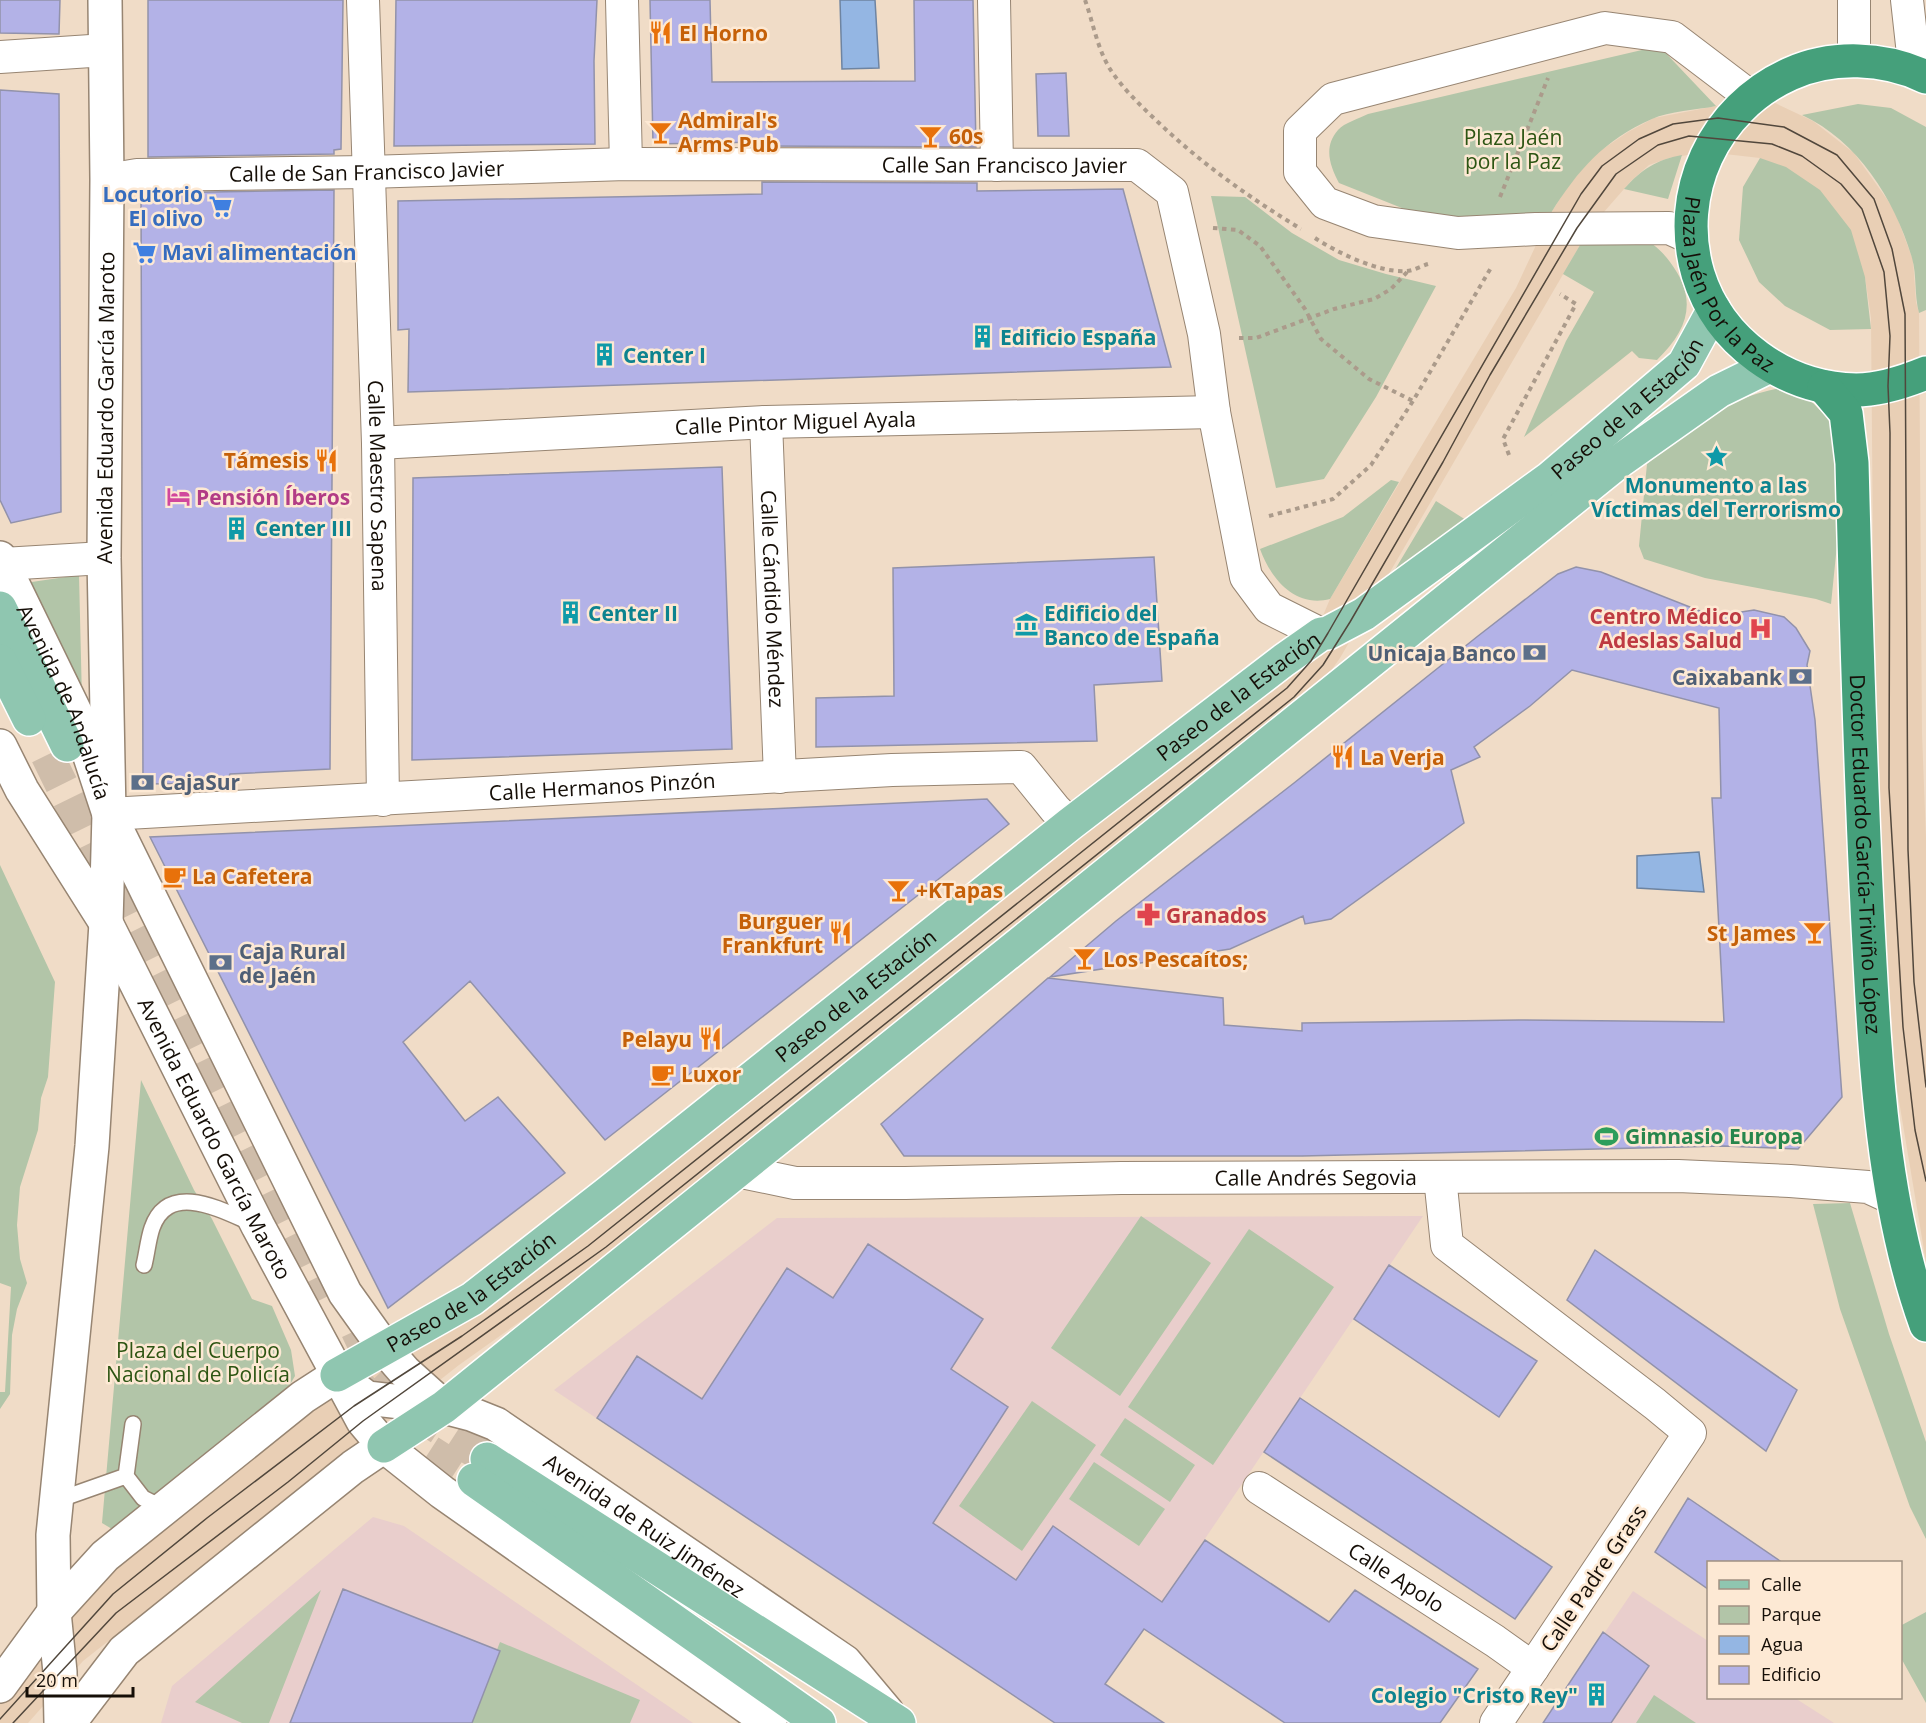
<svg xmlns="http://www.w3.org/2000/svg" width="1926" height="1723" font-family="'Open Sans',sans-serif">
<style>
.built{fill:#e9cfb5}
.education{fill:#e9cecc}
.green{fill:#b2c5a8}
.water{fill:#94b6e3;stroke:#6e84a1;stroke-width:1.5}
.building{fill:#b3b2e7;stroke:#9292aa;stroke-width:1.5}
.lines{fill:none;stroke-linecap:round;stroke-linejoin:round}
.primary-tunnel{stroke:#cfbdaa;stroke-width:33;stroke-dasharray:33 16;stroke-linecap:butt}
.lane-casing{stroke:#978572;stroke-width:18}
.street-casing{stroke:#978572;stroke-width:34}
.secondary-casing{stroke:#978572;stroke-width:36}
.primary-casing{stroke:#fff;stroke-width:36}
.highway-casing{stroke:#fff;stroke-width:36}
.path{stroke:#ab9b8b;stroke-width:4;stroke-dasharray:4.5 4.5;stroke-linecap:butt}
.lane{stroke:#fff;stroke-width:15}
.street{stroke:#fff;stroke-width:32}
.secondary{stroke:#fff;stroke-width:33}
.primary{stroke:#8fc6b0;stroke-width:33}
.highway{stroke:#45a07b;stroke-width:33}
.tram{stroke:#51473c;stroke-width:1.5}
.labels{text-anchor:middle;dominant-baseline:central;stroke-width:5;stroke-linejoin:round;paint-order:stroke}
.food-label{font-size:21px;font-weight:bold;fill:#c56008;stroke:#fde9d4;text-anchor:start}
.park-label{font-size:21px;fill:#2d5513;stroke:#fde9d4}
.street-label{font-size:21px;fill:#150e07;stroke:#fde9d4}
.shop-label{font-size:21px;font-weight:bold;fill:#366cbe;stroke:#fde9d4;text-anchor:end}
.culture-label{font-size:21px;font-weight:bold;fill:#0d838f;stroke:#fde9d4;text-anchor:start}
.hotel-label{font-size:21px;font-weight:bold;fill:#b23c85;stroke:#fde9d4;text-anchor:start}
.health-label{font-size:21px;font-weight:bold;fill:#be3a42;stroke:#fde9d4;text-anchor:end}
.service-label{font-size:21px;font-weight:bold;fill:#4e5e75;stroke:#fde9d4;text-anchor:end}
.leisure-label{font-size:21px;font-weight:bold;fill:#27864d;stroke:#fde9d4;text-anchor:start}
</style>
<rect width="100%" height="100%" fill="#f0dcc7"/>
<!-- built -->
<path class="built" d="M1775,103L1813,121L1854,153L1894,209L1913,260L1916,302L1919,313L1922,734L1926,838V1262L1896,1083L1875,789L1871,318L1865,277L1760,158L1707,152L1669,158L1649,165L1631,181L1590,228L1340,658L1308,703L612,1256L459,1365L83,1661L28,1723H0V1700L74,1609L118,1562L273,1435L591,1224L1292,670L1311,644L1330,599L1516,288L1551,213L1568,186L1594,155L1628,132L1654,118L1716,106Z"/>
<!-- education -->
<path class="education" d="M1423,1216L1144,1629L1077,1723H1055L554,1390L777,1218Z
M373,1517L404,1526L693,1723H161L172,1686Z
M1633,1591L1708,1641V1698H1795L1834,1723H1543Z"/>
<!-- green -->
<path class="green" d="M1659,46L1716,106C1697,110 1669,111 1652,119C1604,140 1578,170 1551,213L1469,220L1422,216L1339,183C1330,166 1323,147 1338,130C1344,123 1360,118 1368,114Z
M1858,104L1891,108L1926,127V310L1919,313C1914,295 1917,275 1912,258C1895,200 1858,141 1802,115Z
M1682,155L1668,199L1624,189C1642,169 1656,160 1682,155Z
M1760,158L1786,167L1820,190L1851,230L1865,277L1871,329L1830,330L1785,306L1759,282L1739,240L1743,187Z
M1211,196L1245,197L1292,233L1339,260L1386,274L1436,286L1376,397L1324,479L1276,488Z
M1590,228C1608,232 1628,234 1645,240C1655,244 1664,254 1670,262C1698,299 1689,329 1657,360L1639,358L1632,351L1524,437L1566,341L1594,292L1563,274Z
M1785,387L1804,396L1814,404L1825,415L1837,433L1839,525L1831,604L1816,599L1705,578L1644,559L1639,546L1647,464C1696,423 1720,399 1785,387Z
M1391,480L1399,482L1330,599C1295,608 1271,579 1260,549L1343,517Z
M1436,501L1466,520L1390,578Z
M79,575L82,700L25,583Z
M0,865L55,982L48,1077L41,1098L38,1130L20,1187L17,1225L20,1259L27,1283L17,1309L12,1335L10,1394L0,1409V1392H5L11,1287L0,1283Z
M141,1080L194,1190L212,1219L252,1299L272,1306L291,1350L295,1376L285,1393L117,1532L102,1523Z
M1850,1203L1889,1334L1926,1442V1539L1910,1507L1840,1309L1813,1204Z
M1141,1216L1211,1263L1120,1396L1051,1348Z
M1249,1229L1334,1287L1213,1465L1128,1407Z
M1032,1401L1096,1445L1022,1551L959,1506Z
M1125,1418L1195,1465L1170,1502L1100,1455Z
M1094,1462L1165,1509L1139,1546L1069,1499Z
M321,1590L269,1723H242L195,1702Z
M1926,1612V1703L1901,1658L1900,1626Z
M500,1642L640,1700L630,1723H468Z
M1654,1695L1696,1723H1636Z"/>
<!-- water -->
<path class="water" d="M840,0H875L879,68L842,69Z
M1699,852L1704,892L1637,888V856Z"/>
<!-- building -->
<path class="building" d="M0,0H60L59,34L0,33Z
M148,0H343L341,149L334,150V154L148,157Z
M396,0H597L594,61L595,144L394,146Z
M650,0H710L712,82L915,81L914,0H973L976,147L761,146V142L653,144Z
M1066,73L1069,136H1038L1036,74Z
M0,90L59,94L61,512L11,523L0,500Z
M762,182L977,183V191L1123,189L1171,367L408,392L409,329L398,330V201L762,194Z
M334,190L330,769L230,774L226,783L143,784L141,200H148V193Z
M722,467L732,749L412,760L413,478Z
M1154,557L1162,681L1094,685L1097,741L816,747V698L894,696L893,568Z
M1576,567L1601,572L1700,611L1722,615L1754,610L1784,617L1796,628L1810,651L1807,665L1815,720L1842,1097L1798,1149L1724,1146L1302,1156H904L881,1124L1048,978L1223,998L1224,1025L1302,1031V1023L1519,1020L1724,1022L1712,798H1721L1719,708L1572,670L1530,706L1474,747L1480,757L1451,770L1464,823L1331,919L1305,924L1303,916L1230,949L1050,977L1116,921L1294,783L1478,636L1558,574Z
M987,799L1009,824L605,1140L470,981L403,1042L465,1121L498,1097L565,1173L388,1308L150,837Z
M868,1244L983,1319L951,1369L1008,1407L933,1523L1016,1580L1053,1526L1162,1602L1205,1540L1329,1622L1355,1590L1478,1669L1440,1723H1285L1144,1629L1105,1684L1164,1723H1055L597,1418L637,1356L702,1399L787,1268L833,1298Z
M1595,1250L1797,1390L1766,1451L1567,1300Z
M1389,1265L1537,1361L1499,1417L1354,1319Z
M1300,1398L1552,1567L1515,1619L1264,1452Z
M1688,1498L1783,1563H1708V1589L1655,1552Z
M343,1589L500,1651L472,1723H290Z
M1603,1632L1649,1666L1611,1723H1543Z"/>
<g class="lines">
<!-- primary-tunnel -->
<path class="primary-tunnel" d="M47,755L316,1302
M357,1330L375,1368L424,1418L487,1459
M358,1385L409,1438L474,1480"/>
<defs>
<path id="lane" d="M144,1265C147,1253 148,1240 152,1228C169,1180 223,1211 254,1224
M126,1476L143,1498L157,1505L167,1502
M58,1500L126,1476L133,1424"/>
<g id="street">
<path id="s1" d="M363,0L378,443L383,800"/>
<path d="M622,0L626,164"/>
<path d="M994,0L997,165"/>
<path d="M1854,0V60"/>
<path d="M1907,0L1915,72"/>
<path d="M0,57L106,50"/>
<path id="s2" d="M107,180L137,175L368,172L626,164L1137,165L1172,192L1204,334L1214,412L1246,577L1269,608L1321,634"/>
<path d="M1691,238L1669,228L1536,229L1458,233L1373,221L1325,203L1300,172V131L1333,99L1605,28L1672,37L1751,97"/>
<path id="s3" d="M766,422L780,777"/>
<path id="s4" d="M378,443L766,422L1214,412"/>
<path d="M3,564L104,558"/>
<path id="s5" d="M109,814L892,770L1021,767L1055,809L1070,824"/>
<path id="s6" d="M737,1171L795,1183H905L1121,1178L1678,1176L1790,1181L1868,1187L1894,1199"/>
<path d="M1440,1177L1447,1245L1655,1404L1690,1433L1496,1723"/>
<path id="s7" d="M1259,1488L1495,1641L1533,1668"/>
</g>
<g id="secondary">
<path id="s8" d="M0,558L76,714L109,814L345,1293L385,1349L405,1372L444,1407"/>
<path id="s9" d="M0,746L22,790L106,923L258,1226L363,1421L384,1446L442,1492L770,1723"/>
<path id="s10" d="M341,1378L367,1398L444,1407L471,1414L496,1424L845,1662L887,1712"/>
<path d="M0,1686L54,1612L105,1556L303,1397L337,1375"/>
<path id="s11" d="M61,1723L60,1672L54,1612L53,1535L92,1146L106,923L109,814L104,558L107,180L105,0"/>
<path d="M69,1723L124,1651L353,1467L384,1446"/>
</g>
<g id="primary">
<path d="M0,608L67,745"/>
<path d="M0,661L29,719"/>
<path id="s12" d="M337,1375L472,1299L609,1192L1070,824L1284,660L1321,634L1328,633L1364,614L1550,478L1684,364L1714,309"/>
<path d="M384,1446L444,1407L1621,460L1719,391L1770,366"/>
<path d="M487,1459L899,1723"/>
<path d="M474,1480L819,1723"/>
</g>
<g id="highway">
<path id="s13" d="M1926,77C1884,57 1832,55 1790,74C1714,108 1674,193 1698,274C1719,342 1785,389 1856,390C1880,390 1904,382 1926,373"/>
<path id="s14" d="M1824,387L1846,413L1852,463C1856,617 1860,772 1868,926C1875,1057 1881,1200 1926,1325"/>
</g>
</defs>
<!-- lane casing -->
<use href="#lane" class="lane-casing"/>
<!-- street casing -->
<use href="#street" class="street-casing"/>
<!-- secondary casing -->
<use href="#secondary" class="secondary-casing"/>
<!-- primary casing -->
<use href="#primary" class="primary-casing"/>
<!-- highway casing -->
<use href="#highway" class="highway-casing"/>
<!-- path -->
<path class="path" d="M1085,0C1093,22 1097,48 1110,69C1123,89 1141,106 1159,123C1202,164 1250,198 1301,229
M1500,197L1548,78
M1213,228L1238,230L1260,246L1305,309L1321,339L1369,379L1413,401
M1315,238C1338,253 1379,273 1406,271C1413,271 1421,266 1428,264
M1239,338H1256L1334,309L1374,299L1391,289L1407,272
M1509,455L1503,439L1576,304L1560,294
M1269,516L1333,499L1371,465L1413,401L1492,266"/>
<!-- lane -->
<use href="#lane" class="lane"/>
<!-- street -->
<use href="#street" class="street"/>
<!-- secondary -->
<use href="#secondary" class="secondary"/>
<!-- primary -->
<use href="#primary" class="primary"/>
<!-- highway -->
<use href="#highway" class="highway"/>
<!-- tram -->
<path class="tram" d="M0,1719L113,1594L207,1518L354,1406L462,1336L588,1246L1287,688L1311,661L1328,633L1581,194L1602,166L1639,139L1673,124L1718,118L1784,127L1837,155L1874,199L1892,249L1905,314L1908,850L1914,982L1926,1087
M13,1723L116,1613L288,1482L363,1421L606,1247L1294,697L1323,665L1350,622L1443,462L1490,375L1577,228L1616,174L1658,145L1689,136L1772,144L1802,156L1841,184L1862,209L1884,272L1890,336L1888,386L1890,433L1889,788L1903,1027L1915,1130L1926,1181"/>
</g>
<!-- icons -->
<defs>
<symbol id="restaurant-bare" viewBox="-9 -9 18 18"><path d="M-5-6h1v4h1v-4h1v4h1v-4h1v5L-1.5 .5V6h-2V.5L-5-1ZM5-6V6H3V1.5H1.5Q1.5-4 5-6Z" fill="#e8710a" stroke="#fde9d4" stroke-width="2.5" paint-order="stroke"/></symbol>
<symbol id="bar-bare" viewBox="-9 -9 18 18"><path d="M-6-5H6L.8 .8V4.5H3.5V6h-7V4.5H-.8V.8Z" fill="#e8710a" stroke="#fde9d4" stroke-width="2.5" paint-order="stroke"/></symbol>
<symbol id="supermarket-bare" viewBox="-9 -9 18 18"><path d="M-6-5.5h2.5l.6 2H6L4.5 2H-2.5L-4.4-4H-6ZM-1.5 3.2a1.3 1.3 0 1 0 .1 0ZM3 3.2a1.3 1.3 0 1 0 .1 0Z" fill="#3f7fe0" stroke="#fde9d4" stroke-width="2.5" paint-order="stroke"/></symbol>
<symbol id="building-bare" viewBox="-9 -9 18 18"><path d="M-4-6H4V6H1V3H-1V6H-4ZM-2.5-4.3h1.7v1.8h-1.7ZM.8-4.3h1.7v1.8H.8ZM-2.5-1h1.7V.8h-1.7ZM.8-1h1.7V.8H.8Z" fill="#0f9aa8" stroke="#fde9d4" stroke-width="2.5" paint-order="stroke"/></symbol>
<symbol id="sight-bare" viewBox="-9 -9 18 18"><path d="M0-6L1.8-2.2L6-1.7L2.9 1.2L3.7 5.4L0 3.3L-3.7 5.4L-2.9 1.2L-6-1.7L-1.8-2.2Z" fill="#0f9aa8" stroke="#fde9d4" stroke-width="2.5" paint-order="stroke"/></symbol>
<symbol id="hotel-bare" viewBox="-9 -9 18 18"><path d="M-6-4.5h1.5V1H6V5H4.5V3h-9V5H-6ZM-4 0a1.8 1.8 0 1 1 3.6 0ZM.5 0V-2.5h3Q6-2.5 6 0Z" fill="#d1479c" stroke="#fde9d4" stroke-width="2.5" paint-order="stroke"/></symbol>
<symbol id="museum-bare" viewBox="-9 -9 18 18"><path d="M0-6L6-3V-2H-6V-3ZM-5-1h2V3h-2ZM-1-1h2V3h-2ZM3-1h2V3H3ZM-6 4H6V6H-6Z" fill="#0f9aa8" stroke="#fde9d4" stroke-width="2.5" paint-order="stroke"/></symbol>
<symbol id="hospital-bare" viewBox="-9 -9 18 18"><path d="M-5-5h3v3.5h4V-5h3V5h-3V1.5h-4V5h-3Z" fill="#e0444e" stroke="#fde9d4" stroke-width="2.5" paint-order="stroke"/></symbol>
<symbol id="bank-bare" viewBox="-9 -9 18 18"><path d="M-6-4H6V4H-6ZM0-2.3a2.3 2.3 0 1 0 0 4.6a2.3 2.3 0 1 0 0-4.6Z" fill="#5c6f8a" stroke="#fde9d4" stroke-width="2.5" paint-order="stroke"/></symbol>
<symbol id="cafe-bare" viewBox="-9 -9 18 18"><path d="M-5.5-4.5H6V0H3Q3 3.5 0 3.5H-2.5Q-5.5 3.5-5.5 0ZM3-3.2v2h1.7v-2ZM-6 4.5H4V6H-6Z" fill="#e8710a" stroke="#fde9d4" stroke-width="2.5" paint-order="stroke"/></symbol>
<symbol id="pharmacy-bare" viewBox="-9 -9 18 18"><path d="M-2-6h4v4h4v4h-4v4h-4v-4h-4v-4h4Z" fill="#e0444e" stroke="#fde9d4" stroke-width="2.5" paint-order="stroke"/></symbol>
<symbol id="stadium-bare" viewBox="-9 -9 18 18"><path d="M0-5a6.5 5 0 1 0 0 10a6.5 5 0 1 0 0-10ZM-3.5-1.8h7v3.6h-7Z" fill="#2e9e5b" stroke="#fde9d4" stroke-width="2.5" paint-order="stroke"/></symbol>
</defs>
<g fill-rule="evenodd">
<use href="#restaurant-bare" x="644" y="16" width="33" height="33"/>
<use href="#bar-bare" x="644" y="116" width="33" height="33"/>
<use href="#bar-bare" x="914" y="120" width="33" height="33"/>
<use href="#supermarket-bare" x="204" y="190" width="33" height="33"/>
<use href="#supermarket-bare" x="128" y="236" width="33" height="33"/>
<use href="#building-bare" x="966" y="320" width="33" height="33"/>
<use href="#building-bare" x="588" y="338" width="33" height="33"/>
<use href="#sight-bare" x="1700" y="440" width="33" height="33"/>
<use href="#restaurant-bare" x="310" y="444" width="33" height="33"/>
<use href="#hotel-bare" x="162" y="480" width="33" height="33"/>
<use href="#building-bare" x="220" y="512" width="33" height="33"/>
<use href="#building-bare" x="554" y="596" width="33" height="33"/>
<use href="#museum-bare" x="1010" y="608" width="33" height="33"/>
<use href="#hospital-bare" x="1744" y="612" width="33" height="33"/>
<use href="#bank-bare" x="1518" y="636" width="33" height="33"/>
<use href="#bank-bare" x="1784" y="660" width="33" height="33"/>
<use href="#restaurant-bare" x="1326" y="740" width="33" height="33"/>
<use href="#bank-bare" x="126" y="766" width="33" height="33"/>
<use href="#cafe-bare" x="158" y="860" width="33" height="33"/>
<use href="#bar-bare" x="882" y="874" width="33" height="33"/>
<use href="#pharmacy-bare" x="1132" y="898" width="33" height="33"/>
<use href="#restaurant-bare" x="824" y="916" width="33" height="33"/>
<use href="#bar-bare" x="1798" y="916" width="33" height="33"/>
<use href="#bar-bare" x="1068" y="942" width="33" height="33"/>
<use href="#bank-bare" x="204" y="946" width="33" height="33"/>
<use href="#restaurant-bare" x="694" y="1022" width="33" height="33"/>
<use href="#cafe-bare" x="646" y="1058" width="33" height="33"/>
<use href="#stadium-bare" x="1590" y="1120" width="33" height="33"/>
<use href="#building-bare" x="1580" y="1678" width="33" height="33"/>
</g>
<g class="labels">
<!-- food labels -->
<g class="food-label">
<text x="679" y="33">El Horno</text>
<text x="678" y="120">Admiral's<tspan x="678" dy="24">Arms Pub</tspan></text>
<text x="949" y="136">60s</text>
<text x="309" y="460" text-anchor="end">Támesis</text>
<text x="1360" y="757">La Verja</text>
<text x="192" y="876">La Cafetera</text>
<text x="916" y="890">+KTapas</text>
<text x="823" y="921" text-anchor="end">Burguer<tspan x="823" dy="24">Frankfurt</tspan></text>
<text x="1796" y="933" text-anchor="end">St James</text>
<text x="1103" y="959">Los Pescaítos;</text>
<text x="692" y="1039" text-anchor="end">Pelayu</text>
<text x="681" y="1074">Luxor</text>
</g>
<!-- park labels -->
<g class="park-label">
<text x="1513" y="137">Plaza Jaén<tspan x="1513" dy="24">por la Paz</tspan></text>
<text x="198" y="1350">Plaza del Cuerpo<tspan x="198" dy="24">Nacional de Policía</tspan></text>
</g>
<!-- street labels -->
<g class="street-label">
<text stroke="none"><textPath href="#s2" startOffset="898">Calle San Francisco Javier</textPath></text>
<text stroke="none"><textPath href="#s2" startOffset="260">Calle de San Francisco Javier</textPath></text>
<text stroke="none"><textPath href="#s13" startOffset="402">Plaza Jaén Por la Paz</textPath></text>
<text stroke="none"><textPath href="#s12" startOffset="1616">Paseo de la Estación</textPath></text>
<text stroke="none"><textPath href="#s11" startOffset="1318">Avenida Eduardo García Maroto</textPath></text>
<text stroke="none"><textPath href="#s4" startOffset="418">Calle Pintor Miguel Ayala</textPath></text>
<text stroke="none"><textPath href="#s1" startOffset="486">Calle Maestro Sapena</textPath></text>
<text stroke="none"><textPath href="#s3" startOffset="177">Calle Cándido Méndez</textPath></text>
<text stroke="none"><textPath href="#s12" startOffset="1130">Paseo de la Estación</textPath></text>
<text stroke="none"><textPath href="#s8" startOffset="158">Avenida de Andalucía</textPath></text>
<text stroke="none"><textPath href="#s5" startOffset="494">Calle Hermanos Pinzón</textPath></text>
<text stroke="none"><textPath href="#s14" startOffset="476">Doctor Eduardo García-Triviño López</textPath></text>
<text stroke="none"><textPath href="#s12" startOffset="644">Paseo de la Estación</textPath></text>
<text stroke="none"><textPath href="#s9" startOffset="448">Avenida Eduardo García Maroto</textPath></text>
<text stroke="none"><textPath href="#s6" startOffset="580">Calle Andrés Segovia</textPath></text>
<text stroke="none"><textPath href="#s12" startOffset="158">Paseo de la Estación</textPath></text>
<text stroke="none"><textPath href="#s10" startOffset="345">Avenida de Ruiz Jiménez</textPath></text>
<text stroke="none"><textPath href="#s7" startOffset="164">Calle Apolo</textPath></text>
<text transform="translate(1593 1578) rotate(-56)">Calle Padre Grass</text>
</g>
<!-- shop labels -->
<g class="shop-label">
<text x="203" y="194">Locutorio<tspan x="203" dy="24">El olivo</tspan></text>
<text x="162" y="252" text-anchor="start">Mavi alimentación</text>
</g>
<!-- culture labels -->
<g class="culture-label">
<text x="1000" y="337">Edificio España</text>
<text x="623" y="355">Center I</text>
<text x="1716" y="485" text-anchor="middle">Monumento a las<tspan x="1716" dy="24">Víctimas del Terrorismo</tspan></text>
<text x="255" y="528">Center III</text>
<text x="588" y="613">Center II</text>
<text x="1044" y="613">Edificio del<tspan x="1044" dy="24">Banco de España</tspan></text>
<text x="1578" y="1695" text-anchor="end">Colegio "Cristo Rey"</text>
</g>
<!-- hotel labels -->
<g class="hotel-label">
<text x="196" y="497">Pensión Íberos</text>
</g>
<!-- health labels -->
<g class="health-label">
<text x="1742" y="616">Centro Médico<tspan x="1742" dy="24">Adeslas Salud</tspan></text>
<text x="1166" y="915" text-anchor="start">Granados</text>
</g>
<!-- service labels -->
<g class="service-label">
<text x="1516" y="653">Unicaja Banco</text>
<text x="1782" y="677">Caixabank</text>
<text x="160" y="782" text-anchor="start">CajaSur</text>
<text x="239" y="951" text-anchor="start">Caja Rural<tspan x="239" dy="24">de Jaén</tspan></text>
</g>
<!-- leisure labels -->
<g class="leisure-label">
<text x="1625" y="1136">Gimnasio Europa</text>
</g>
</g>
<!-- legend -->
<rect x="1707" y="1561" width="195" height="138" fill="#fde9d4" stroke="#a09182" stroke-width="1.5"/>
<rect x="1719" y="1580" width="30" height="9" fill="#8fc6b0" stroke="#a09182" stroke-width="1.5"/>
<text x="1761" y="1591" font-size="18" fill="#150e07">Calle</text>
<rect x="1719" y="1606" width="30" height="18" fill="#b2c5a8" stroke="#a09182" stroke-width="1.5"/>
<text x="1761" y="1621" font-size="18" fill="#150e07">Parque</text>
<rect x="1719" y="1636" width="30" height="18" fill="#94b6e3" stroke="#a09182" stroke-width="1.5"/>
<text x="1761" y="1651" font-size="18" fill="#150e07">Agua</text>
<rect x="1719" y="1666" width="30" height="18" fill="#b3b2e7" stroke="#a09182" stroke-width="1.5"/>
<text x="1761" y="1681" font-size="18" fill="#150e07">Edificio</text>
<!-- scale -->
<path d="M27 1687v9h106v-9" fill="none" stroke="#150e07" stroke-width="3"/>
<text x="36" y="1687" font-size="18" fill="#150e07" stroke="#fde9d4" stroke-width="4.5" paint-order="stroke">20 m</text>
</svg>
